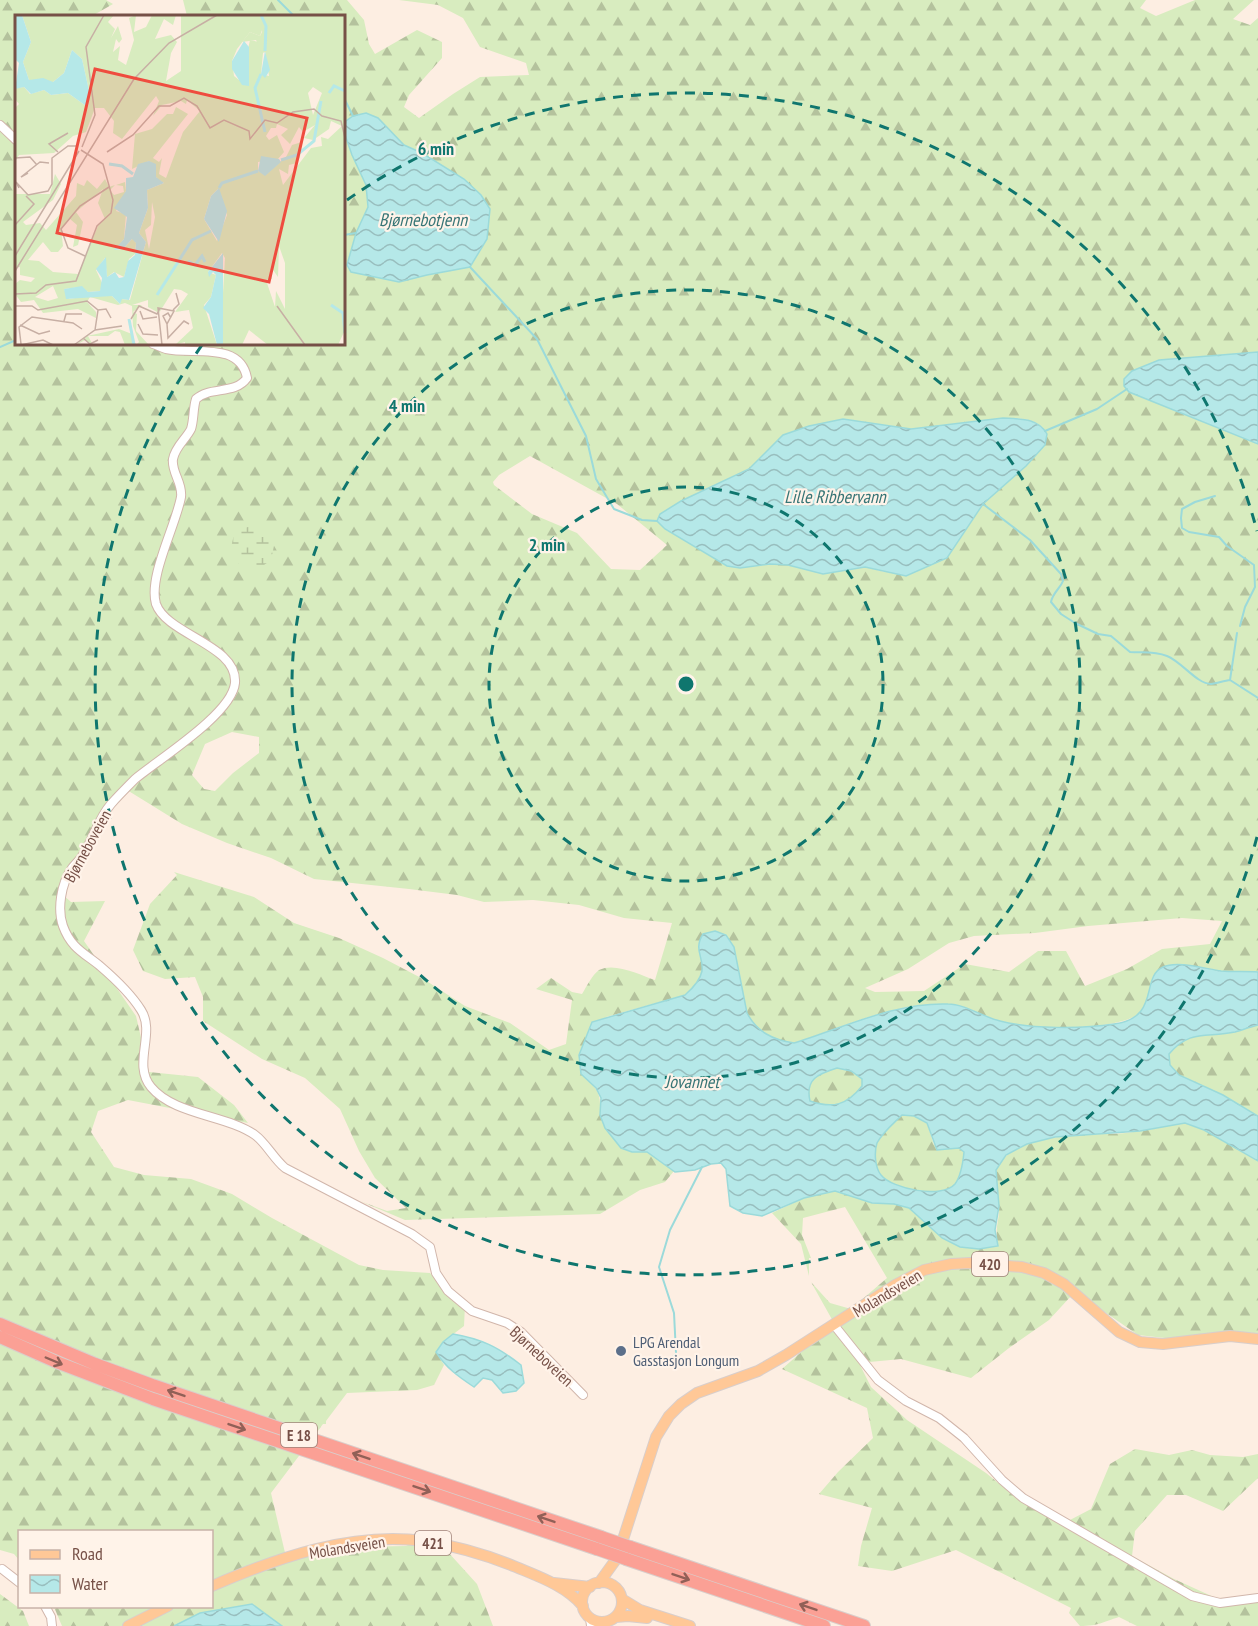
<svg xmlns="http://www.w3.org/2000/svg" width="1258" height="1626" font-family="'PT Sans Narrow',sans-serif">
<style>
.forest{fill:url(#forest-firs);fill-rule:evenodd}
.wetland{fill:url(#wetland-marsh)}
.water{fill:url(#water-waves);stroke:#9bdada;stroke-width:1.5;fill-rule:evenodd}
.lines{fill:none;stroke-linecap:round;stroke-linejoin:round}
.stream{stroke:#9bdada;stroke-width:2}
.minor-casing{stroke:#d1b6ab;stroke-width:10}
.major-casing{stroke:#d9cecb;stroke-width:12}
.highway-casing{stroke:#d9cecb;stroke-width:14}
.minor{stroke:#fff;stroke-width:8}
.major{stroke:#ffc897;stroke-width:10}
.highway{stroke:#fba095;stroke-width:12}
.highway-bridge-casing{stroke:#d9cecb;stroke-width:14;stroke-linecap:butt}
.highway-bridge{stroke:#fba095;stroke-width:12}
.oneway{stroke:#916057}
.ring{fill:none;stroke:#0f766e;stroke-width:3;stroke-dasharray:10 8}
.service-dot{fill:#5c6f8a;stroke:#fff3e9;stroke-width:2}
.labels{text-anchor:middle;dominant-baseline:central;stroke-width:4.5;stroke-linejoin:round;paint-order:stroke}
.shield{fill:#fff3e9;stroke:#9f8178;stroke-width:1.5}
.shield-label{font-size:15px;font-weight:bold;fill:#765047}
.street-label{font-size:16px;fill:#765047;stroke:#fff3e9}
.service-label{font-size:16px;fill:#4e5e75;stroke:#fff3e9;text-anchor:start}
.water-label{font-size:18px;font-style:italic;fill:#377576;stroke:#fff3e9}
.inset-river{fill:none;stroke:#b5e8e8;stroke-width:3}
.inset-road{fill:none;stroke:#c7afa4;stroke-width:1.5}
.view{fill:#ef4c3f;fill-opacity:0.15;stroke:#ef4c3f;stroke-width:3}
.inset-edge{fill:none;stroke:#765047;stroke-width:3}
.centre{fill:#0f766e;stroke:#fff3e9;stroke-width:3}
.ring-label{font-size:18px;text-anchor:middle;font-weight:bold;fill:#0f766e;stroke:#fff3e9;stroke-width:4.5;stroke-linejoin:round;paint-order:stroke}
</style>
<defs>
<pattern id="forest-firs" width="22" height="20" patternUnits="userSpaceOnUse" patternTransform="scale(1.5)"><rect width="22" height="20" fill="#d8ecbf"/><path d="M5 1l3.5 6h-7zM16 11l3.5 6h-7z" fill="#b4c29d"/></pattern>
<pattern id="wetland-marsh" width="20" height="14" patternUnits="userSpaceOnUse" patternTransform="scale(1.5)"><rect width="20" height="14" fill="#d8ecbf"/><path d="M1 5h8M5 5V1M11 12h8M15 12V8" fill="none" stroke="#b4c29d"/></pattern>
<pattern id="water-waves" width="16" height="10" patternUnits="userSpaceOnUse" patternTransform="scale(1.5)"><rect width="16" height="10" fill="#b5e8e8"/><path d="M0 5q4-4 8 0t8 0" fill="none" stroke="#98bebe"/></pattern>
</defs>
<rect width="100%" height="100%" fill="#fdeee2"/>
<!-- forest -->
<path class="forest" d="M0,0H106L113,4L92,16H16V344H344V140L346,139L366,185L368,207L356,233L347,265L399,282L427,275L470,267L485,243L487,239L464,179L422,153L404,145L378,118L347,121L346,124V99L344,97V16H187L183,0H347L364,20L369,44L375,54L417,30L442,42V58L409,95L404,107L419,118L453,94L480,77L529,75L526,63L480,47L463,18L438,5L399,0H1146L1140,8L1156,16L1195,0H1254L1233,19L1250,25L1258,18V352L1159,360L1127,389L1129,392L1258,444V972L1221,971L1153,976C1150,986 1149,1004 1142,1011C1120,1033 1029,1029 1000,1021C983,1017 965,1004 948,1004C895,1002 843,1027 794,1043C783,1042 773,1040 763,1033C743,1018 716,958 703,934C693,950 704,957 702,971C700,981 692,989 685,995L606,1017L581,1074C598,1090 601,1091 600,1115L632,1152H647L674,1171L665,1182L640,1190L600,1214L405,1220L360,1201L387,1211L406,1208L375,1178L359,1151L340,1109L305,1078L262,1059L203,1021V997L195,977L165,979L143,971L133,950L150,904L177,875L174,872L254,897L294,923L339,938L383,958L425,980L465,1006L510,1023L549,1050L566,1044L572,1000L536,989L551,978L572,992L582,994C587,986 592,975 599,970C615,962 640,975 655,980L672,923L624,918L579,905L533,900L484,902L457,895L409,889L314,879L271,858L227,843L182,824L127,790L104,814L62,894L71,902L105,901L84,941L136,1016L149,1072L198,1077L234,1105L248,1123L128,1100L98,1111L91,1132L114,1167L144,1175L191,1179L232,1194L272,1218L359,1265L383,1270L430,1273L465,1305L464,1326L443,1342L436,1352L444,1365L434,1385L417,1390L347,1393L326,1421V1424H323L271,1493L286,1557L354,1547L406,1546L414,1542L448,1552L477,1584L493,1626H282L252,1604L200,1613L174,1626H62L54,1607L212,1606V1532H20L19,1560L14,1554L0,1550ZM1003,418C1020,419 1038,417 1047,434L983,504L947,558L885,572L865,567L823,574L788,565L770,564L740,568L727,566L665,529L681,501L749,469L783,435L843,419L911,429ZM530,456L617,504L667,545L640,570L611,569L577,533L532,514L494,485L493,482L499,475ZM232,732L259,737V753L233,773L215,791L204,789L192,775L205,744ZM1182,918L1222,921L1210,944L1162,949L1127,969L1085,986L1066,951H1038L1009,972L965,964L924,991L875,992L865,988L908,969L949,943L974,936L1035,933L1088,926Z
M1258,1025V1116L1223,1095L1179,1075L1170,1065L1169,1054C1192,1028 1205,1038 1235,1032C1243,1030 1250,1027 1258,1025Z
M837,1068L851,1071L862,1079V1086C847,1105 833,1109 810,1101C805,1079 818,1074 837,1068Z
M902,1115L914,1116L927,1123L934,1145L959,1148L964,1152C963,1162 961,1176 955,1184C942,1199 892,1189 880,1175C875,1168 874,1152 877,1143C882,1133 894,1123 902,1115Z
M1185,1123L1204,1130L1258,1161V1339L1183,1340L1138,1335L1099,1308L1072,1295L1049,1320L1009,1348L971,1378L901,1359L859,1363L871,1387L907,1420L986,1473L1024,1504L1070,1520L1091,1509L1110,1464L1135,1449L1169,1455L1192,1450L1210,1455L1243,1457L1258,1454V1478L1223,1511L1186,1495H1167L1135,1531L1132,1556L1174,1579L1218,1599H1258V1626H1137L1119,1617C1103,1622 1098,1626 1080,1626L1069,1613L1071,1608L956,1550L892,1571L858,1566L861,1546L872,1508L819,1494L838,1472L873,1438L867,1408L782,1369L834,1323L811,1282L830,1303L851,1309L887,1278L845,1207L803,1218L802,1235L811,1258H809V1276L801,1244L772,1213L804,1198L835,1191L872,1203L894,1204L909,1208L942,1238L998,1245C994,1226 1000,1222 999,1204C999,1194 993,1178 997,1168C1016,1130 1089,1136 1126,1133C1146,1131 1165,1126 1185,1123Z
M0,1594L23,1611L29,1626H0Z"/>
<!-- wetland -->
<path class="wetland" d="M261,524L265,525L275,541L271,560L257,570L240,566L231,548L235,530Z"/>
<!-- water -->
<path class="water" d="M366,113L378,118L404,145L422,153L464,179L481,195L490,209L487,239L470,267L427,275L399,282L351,272L347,265L356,233L368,207L366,185L352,155L344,132L346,121L353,116Z
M1258,352V444L1129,392L1124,386V379L1132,371L1159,360Z
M1003,418C1021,419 1038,418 1047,434L1045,445L1026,466L983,504L947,558L906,576L865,567L823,574L788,565L770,564L740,568L727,566L665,529L657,521L660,514L681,501L749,469L783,435L809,426L843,419L911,429Z
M715,931L726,935L734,947L747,1013C757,1032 773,1040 794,1043C843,1028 895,1002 948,1004C965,1004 983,1017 1000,1021C1031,1029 1082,1029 1114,1024C1161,1018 1140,977 1163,967C1177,960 1206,969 1221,971C1234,972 1246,971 1258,972V1025C1250,1027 1242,1030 1235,1032C1206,1038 1190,1029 1169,1054L1170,1065L1179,1075L1223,1095L1258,1116V1161L1204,1130L1185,1123L1140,1131L1055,1137L1027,1144L1006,1155L996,1170L999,1206L995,1230L998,1246L979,1249L960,1247L942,1238L909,1208L894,1204L872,1203L835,1191L804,1198L762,1216L743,1213L730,1206L726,1169L721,1163L711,1164L695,1170L675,1172L647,1152H632L621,1148L605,1128L600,1115L601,1098L596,1088L581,1074L579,1055L592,1022L685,995C692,989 700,981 702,971C704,957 693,950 703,934ZM837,1068L851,1071L862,1079V1086C847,1105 833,1109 810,1101C805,1079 818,1074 837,1068ZM902,1115L914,1116L927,1123L937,1150L959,1148L964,1152C963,1162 961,1176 955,1184C942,1199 892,1189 881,1175C875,1168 874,1152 877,1143C882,1133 894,1123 902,1115Z
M453,1334C482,1339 498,1347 521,1365L524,1383L516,1391L503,1393L492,1380L483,1378L474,1387C459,1377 446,1368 436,1352L443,1342Z
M252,1604L282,1626H174L200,1613Z"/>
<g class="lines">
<!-- stream -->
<path class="stream" d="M278,0L294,16
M344,98L353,116
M344,235L356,233
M470,267L537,339L586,436L596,479L614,509L642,520L657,521
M0,347L16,340
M1045,431L1097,409L1127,389
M1215,496L1195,502L1182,509L1181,518L1182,528L1189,532L1219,537L1227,546L1254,565L1255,587L1245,607L1240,626
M983,504L1030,540L1061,574L1063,581C1060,589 1053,592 1051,602L1061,614L1075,623L1098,634L1111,636L1130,652C1143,653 1154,651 1167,656C1182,662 1197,684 1211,684C1217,683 1224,681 1230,680L1258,698
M1230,680L1237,633
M668,1363L676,1353L674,1313L659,1267L670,1230L702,1167"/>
<defs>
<path id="minor" d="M0,125L16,140
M153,344C157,345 162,348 166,349C193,355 240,341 247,378C235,395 210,386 196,399C193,408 194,420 191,429C186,439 175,447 173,459C171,472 183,483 181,497C176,525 148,577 156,604C167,635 238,645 235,683C232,714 159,759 135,779C127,787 118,796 111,804C98,819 94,837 84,853C81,859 76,863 72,868C61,884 57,909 63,926C71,948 84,953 100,966C114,978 131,994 141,1010C156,1033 132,1064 151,1087C174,1115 227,1115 255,1135C266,1143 274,1159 285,1168L412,1234L430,1247L436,1273L448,1291L472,1311L507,1323L521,1332L583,1395
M834,1325L878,1380L906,1401L939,1418L964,1438L1002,1480L1023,1498L1192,1596L1220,1603L1258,1598
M2,1569L20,1583
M45,1606L51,1617L52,1626
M590,1618L591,1626
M603,1626L606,1622"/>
<path id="major" d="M582 1602a20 20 0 1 1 40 0a20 20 0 1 1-40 0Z
M554,1583L590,1587
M599,1583L617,1558L656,1437L669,1416L681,1404L697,1393L758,1371L786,1355L895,1285L924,1270L951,1264L970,1263L1022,1267L1044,1273L1064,1284L1119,1332L1140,1342L1163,1344L1230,1336L1258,1339
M212,1586C277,1558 352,1531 424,1541C456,1546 487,1555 516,1567C540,1577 566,1586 583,1606
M622,1599L640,1610L690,1626
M616,1617L628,1616L647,1618
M128,1626L168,1606"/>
<path id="highway" d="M0,1324L95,1364L152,1385L601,1537
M0,1337L59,1363L153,1399L597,1549
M630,1547L864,1626
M626,1559L824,1626"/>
</defs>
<!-- minor casing -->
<use href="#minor" class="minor-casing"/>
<!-- major casing -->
<use href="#major" class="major-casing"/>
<!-- highway casing -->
<use href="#highway" class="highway-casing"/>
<!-- minor -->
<use href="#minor" class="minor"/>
<!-- major -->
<use href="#major" class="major"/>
<!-- highway -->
<use href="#highway" class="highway"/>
<defs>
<path id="highway-bridge" d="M601,1537L630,1547
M597,1549L626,1559"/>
</defs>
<!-- highway-bridge casing -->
<use href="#highway-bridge" class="highway-bridge-casing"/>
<!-- highway-bridge -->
<use href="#highway-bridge" class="highway-bridge"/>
</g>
<!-- one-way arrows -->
<defs><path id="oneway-shaft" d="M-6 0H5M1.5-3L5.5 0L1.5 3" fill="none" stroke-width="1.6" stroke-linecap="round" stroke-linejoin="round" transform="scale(1.5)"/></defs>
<g class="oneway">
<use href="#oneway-shaft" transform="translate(54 1361) rotate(23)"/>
<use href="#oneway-shaft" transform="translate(176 1393) rotate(-161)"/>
<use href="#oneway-shaft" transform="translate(237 1427) rotate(19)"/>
<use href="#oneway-shaft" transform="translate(361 1456) rotate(-161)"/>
<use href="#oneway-shaft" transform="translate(422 1489) rotate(19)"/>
<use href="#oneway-shaft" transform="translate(546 1519) rotate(-161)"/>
<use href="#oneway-shaft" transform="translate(681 1577) rotate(19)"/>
<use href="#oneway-shaft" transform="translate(808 1607) rotate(-161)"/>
</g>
<!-- distance rings -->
<g class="ring">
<circle cx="686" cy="684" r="197"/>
<circle cx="686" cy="684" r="394"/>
<path d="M1257 837A591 591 0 1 1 202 345M347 200A591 591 0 0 1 1257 531"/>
</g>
<!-- markers -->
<circle class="service-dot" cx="621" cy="1351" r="6"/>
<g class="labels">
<!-- shield labels -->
<g class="shield">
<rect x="972" y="1252" width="36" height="24" rx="4.5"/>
<rect x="281" y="1423" width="36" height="24" rx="4.5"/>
<rect x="415" y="1531" width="36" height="24" rx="4.5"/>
</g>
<g class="shield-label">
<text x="990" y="1264">420</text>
<text x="299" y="1435">E 18</text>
<text x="433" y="1543">421</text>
</g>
<!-- street labels -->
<g class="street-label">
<text transform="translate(87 846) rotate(-61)">Bjørneboveien</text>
<text transform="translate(887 1293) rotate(-31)">Molandsveien</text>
<text transform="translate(542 1356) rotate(43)">Bjørneboveien</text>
<text transform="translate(347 1547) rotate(-9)">Molandsveien</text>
</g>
<!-- service labels -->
<g class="service-label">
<text x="633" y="1342">LPG Arendal<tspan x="633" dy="18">Gasstasjon Longum</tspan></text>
</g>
<!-- water labels -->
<g class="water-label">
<text x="423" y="219">Bjørnebotjenn</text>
<text x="835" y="496">Lille Ribbervann</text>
<text x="692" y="1081">Jovannet</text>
</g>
</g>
<!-- overview -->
<g transform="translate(15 15)">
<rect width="330" height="330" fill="#fdeee2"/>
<path d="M7,0H99L93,7L100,14L96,23L103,11L107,24L104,28L101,24L98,37L105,31L103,45L111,50L119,25L114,3L121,0L119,17L131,12L137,0H161L158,10L149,4L140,24L156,20L162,27L156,38L151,66L166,56V0H330V320L329,317L323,330H253L234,315L227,330H208L206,313L210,243L207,238L193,257L201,260L196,282L189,290L202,330H170V327L160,330L178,313L174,295L160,297L173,279L166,275L159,274L144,298L133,292V285L117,290H127L118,297L122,299L121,316L134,330H121L124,327L118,311L117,291L110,288L103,290L75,282L72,287L81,297V303L63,294L28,298L19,285L6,287L0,279V269L5,265L16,267L20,263L5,260V252L0,253V179H35L40,159L46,169L38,185L8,207L11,210L25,208L31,215L61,181L62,168L69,171L72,165L82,174L90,164L94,172L100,170L95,175L99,180L109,177L108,171L101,170L110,167L111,176L101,196L111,199L109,224L100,235L108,234L118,223L121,228L120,239L114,244L109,262L99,257L92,262L90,243L81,255L88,270L85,276L73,277L65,272L49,274L54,284L72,281H97L105,289L106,284L115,285L131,227L124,218L133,193L132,175L149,168L142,164L134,146L117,154L120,119L137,114L152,99H158L161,92L173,99L138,143L144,147L147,143L144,159L151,163L168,117L185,96L172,85L171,89L166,86L147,90L138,101L144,86L141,81L107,124L98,118L99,106L89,93H80L71,117L58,121L39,138L4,140L0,147V93L4,89L0,84L1,73L9,72L15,79L29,75L36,80L53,78L71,91L75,80L67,44L57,35L49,58L38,67L14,65L8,47L16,27ZM247,15L254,61L246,59L248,38L244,27L235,25L231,43L234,68L224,65L219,61L217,46L222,34L235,17L245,21ZM298,72L307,78L298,100L293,78ZM316,106L327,111L313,124L306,122L307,131L296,133L268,170L264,154L273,159L274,150L282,148L285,142L287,127L277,130L271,142L250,160L243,156V147L263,144L269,137L262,120L254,125L251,121L256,113H261L262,109L273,114L266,120L275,129L284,112L288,117L300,110L289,123L298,125L314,114ZM88,174L83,188L90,204L83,211L63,259L38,257L24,246L13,245L28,227L36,237H43L48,231L46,214L55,204L62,210L58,232L63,230L68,207L61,197ZM203,174L212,200L202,226L189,204L196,181ZM137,187L140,202L134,234L130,215L136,210ZM264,231L270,248V294L261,276L260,292L251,265L257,264L256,252L263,262ZM38,271L43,283L33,286L20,282ZM104,314L117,319L121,330H110L105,317L100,316L93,321H73L78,330L70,325L61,330L72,321Z" fill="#d8ecbf" fill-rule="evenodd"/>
<path d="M255,10L251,37L247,38L241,25L227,27L235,17L245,21L250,11Z" fill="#d8ecbf"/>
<path d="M0,0H7L16,27L8,47L14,65L28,63L38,67L49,58L57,35L67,44L75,80L71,91L53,78L36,80L29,75L16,79L9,72L0,74L4,48L0,44ZM229,26L234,32V71L227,70L217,54V46ZM250,36L255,55L250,63L246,59ZM246,141L264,144L266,147L250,161L243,156ZM134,146L141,149V162L149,168L132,175L133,193L124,218L131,227L114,285L107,284L105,289L97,281L51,284L49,274L67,271L73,277L85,276L87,263L81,254L91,242L92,262L100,257L104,263L109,262L113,246L120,240L121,228L117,224L108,234L99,235L109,224L112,202L99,193L111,176V163L118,162L123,149ZM204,173L212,196L204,227L189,204L196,181ZM208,238V330H202L194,299L188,293L196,282L201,260L198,257L194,262L193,257Z" fill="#b5e8e8"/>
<path class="inset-river" d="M246,0L251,11L250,36M246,59L240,73L250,117M314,78L319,71L330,76M266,145L282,140L299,126L306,86M94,149L107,151L118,159M204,173L207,168L243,156M173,246L180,250L187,241L190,247M142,280L177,225L196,216M316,290L328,298L330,318M114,304L119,330"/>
<path class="inset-road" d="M67,132L80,100L71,32L89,0M43,137L34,129L53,118M92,137L118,120L144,91H155L169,83L182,91L195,113L209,105L234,116L235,124L250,105L262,108L278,97L299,94L307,101L326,106L330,123M0,143L15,142L22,150M13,158L6,162L25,147L34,148M4,173L1,167L13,180L33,176L37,169V143L53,131H63M0,210L19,189L11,181M0,241L64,136M70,241L53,233L46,214L65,191L94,172M0,256L119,64L154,28L202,0M0,279L21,278L31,270L61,266L82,211L96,198L98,185L88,149L66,135M0,291H17L23,295L72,286L83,295L80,315M262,291L290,330M83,295L91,294L96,303M158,295L164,289L161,278M125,296L128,304L142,302M116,304L124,291L142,299L145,293M49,306L51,299H67M123,309L128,319L143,320M152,309L148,301L153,298L156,303M5,310L24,319L35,316M68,323L75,329L83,325M6,329L4,312L17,302L58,308L67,314M6,330L28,325L38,330M59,330L80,315L107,311M147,330L143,293L159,296L152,309L153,323L169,306L174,309"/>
<path class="view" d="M80,54L292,103L254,267L42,218Z"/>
<rect width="330" height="330" class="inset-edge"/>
</g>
<circle cx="686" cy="684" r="9" class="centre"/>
<g class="ring-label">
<text x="436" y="155">6 min</text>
<text x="407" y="412">4 min</text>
<text x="547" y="551">2 min</text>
</g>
<!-- legend -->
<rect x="18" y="1530" width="195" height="78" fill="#fff3e9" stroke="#c8b2a8" stroke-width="1.5"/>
<rect x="30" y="1550" width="30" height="9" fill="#ffc897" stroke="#c8b2a8" stroke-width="1.5"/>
<text x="72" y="1560" font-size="18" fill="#765047">Road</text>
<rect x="30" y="1575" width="30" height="18" fill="url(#water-waves)" stroke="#c8b2a8" stroke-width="1.5"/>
<text x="72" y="1590" font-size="18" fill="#765047">Water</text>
</svg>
